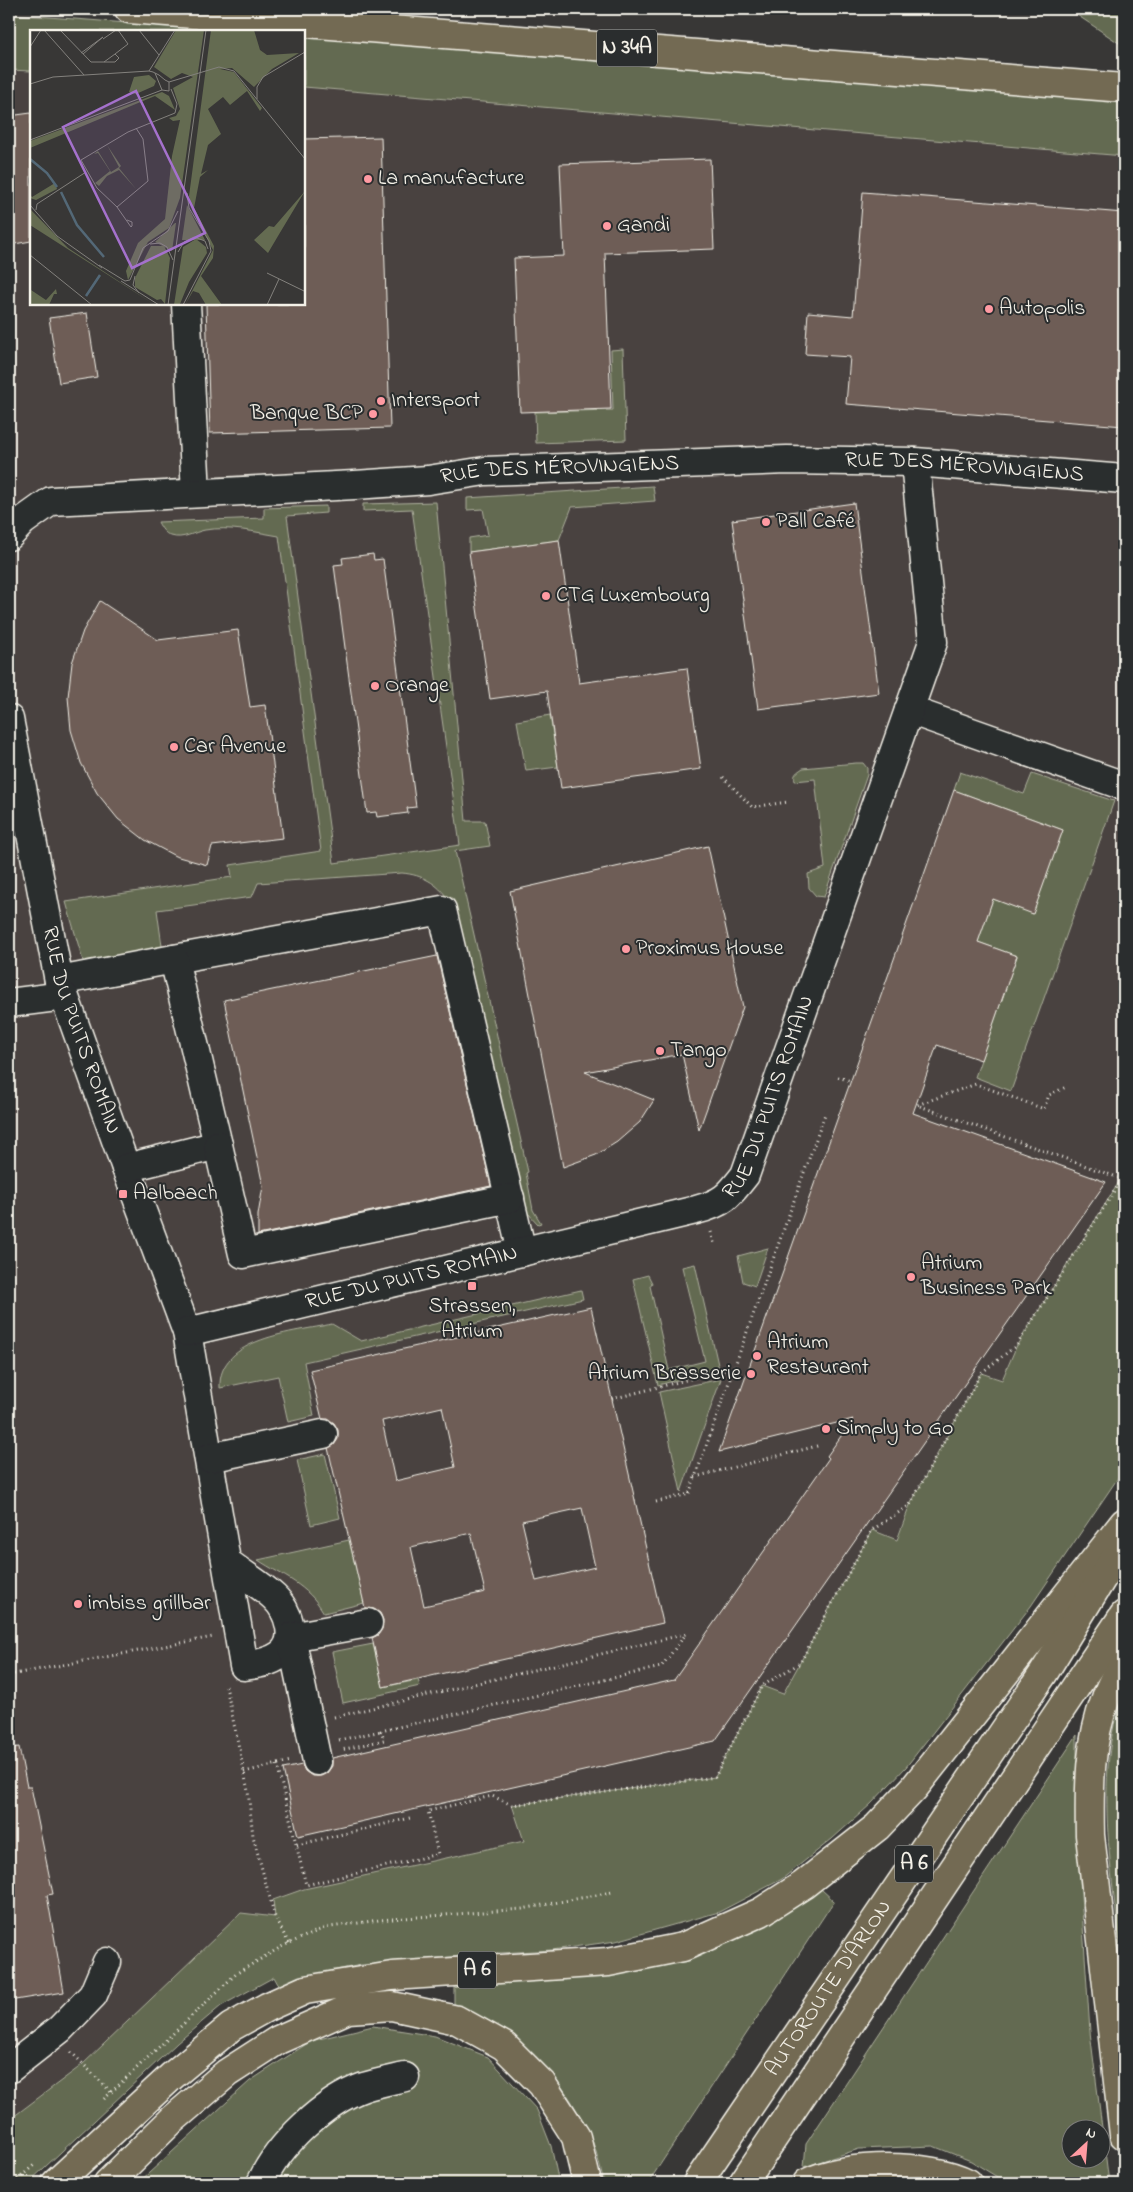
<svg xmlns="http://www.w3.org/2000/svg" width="1133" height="2192" font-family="'Indie Flower',sans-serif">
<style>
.built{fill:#484240}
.green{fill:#646b51;stroke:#acae9c;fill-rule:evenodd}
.building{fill:#6e5d56;stroke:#f4f1e8;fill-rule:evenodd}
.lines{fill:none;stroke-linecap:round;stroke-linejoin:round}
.minor-casing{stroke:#f4f1e8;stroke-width:31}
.major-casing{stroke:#f4f1e8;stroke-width:31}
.highway-casing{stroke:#f4f1e8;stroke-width:31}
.path{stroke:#f4f1e8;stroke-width:3;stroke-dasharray:1 4;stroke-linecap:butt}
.minor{stroke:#2a2d2e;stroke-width:28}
.major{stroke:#736b52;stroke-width:28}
.highway{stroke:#736b52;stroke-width:28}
.poi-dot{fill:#ff9aa2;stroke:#2a2d2e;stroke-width:2}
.labels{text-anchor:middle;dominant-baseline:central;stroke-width:4;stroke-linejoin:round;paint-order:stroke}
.shield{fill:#2a2d2e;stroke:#b7b6b0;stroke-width:1}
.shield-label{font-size:21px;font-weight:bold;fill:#f4f1e8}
.poi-label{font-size:22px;fill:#f4f1e8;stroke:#2a2d2e;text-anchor:start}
.street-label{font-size:22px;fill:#f4f1e8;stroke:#2a2d2e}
.inset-river{fill:none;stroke:#536877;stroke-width:2.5}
.inset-road{fill:none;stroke:#83817d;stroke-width:1}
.view{fill:#a571cd;fill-opacity:0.15;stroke:#a571cd;stroke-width:2.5}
.inset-edge{fill:none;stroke:#f4f1e8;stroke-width:2.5}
</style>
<rect width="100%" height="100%" fill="#383736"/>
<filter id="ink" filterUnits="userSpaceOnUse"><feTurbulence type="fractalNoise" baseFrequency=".02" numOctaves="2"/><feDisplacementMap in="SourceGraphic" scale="10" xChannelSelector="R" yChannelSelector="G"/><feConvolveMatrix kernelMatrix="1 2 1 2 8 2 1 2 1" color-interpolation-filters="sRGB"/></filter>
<g filter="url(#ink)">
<!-- built -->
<path class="built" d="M9,70L31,71V304H304V87L1124,156V1174L1017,1345L1002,1381L981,1374L910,1505L896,1540L872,1531L783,1694L762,1686L715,1777L512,1805L524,1841L304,1889L273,1900L275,1917L9,2120Z"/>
<!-- green -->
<path class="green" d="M1068,9H1124V43H1119Z
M9,14L232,31H31V71L9,70Z
M304,37L1124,101V156L304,87Z
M623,349L626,440L536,443L535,412L613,410L611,350Z
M653,486L655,501L572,507L559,540L469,552V538L488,535L483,509L467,510V498Z
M436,502L466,821H485L490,846L455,851L528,1172L526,1173L533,1210L541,1223L538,1224L527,1212L449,900C437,883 423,875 402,873L258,883L252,897L157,910L163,953L88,967L83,961L66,902L232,877L230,865L321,851L279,536C255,532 230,526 205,530C194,532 183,540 171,536C164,533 161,528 158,522L264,518V508L326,506V513L287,516L334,863L460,845L412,509L363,511V504Z
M550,715L558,767L526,771L517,721Z
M856,763H863L867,768V775L824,897L816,896L809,888L808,874L825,868L815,779L795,781C793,774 797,772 803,768Z
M960,772L1024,794L1032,774L1114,801L1011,1091L975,1077L1017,956L978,942L993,899L1033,913L1063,830L954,790Z
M1124,1174V1469L1031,1606L906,1767L871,1804L832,1839L782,1879L719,1912L616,1941L552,1950L483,1954L361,1965L301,1977L279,1986L274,1977L221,2006L177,2043L28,2183H9V2120L82,2065L241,1913L275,1917L273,1900L304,1889L524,1841L512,1805L715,1777L762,1686L783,1694L872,1530L897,1540L910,1505L981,1373L1002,1380L1017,1345Z
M768,1248L755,1286L743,1282L738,1256Z
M695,1264L719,1369L658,1385L633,1279L648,1275L652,1283L650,1286L669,1370L705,1361L682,1267Z
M581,1290L583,1299L304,1362L314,1416L288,1422L278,1376L220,1388C217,1337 296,1332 332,1324L361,1341Z
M721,1379L681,1492L659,1392Z
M325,1454L340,1518L311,1525L297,1460Z
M349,1540L364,1603L324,1613C307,1584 284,1577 258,1560Z
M373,1644L383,1687L418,1680L420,1686L343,1703L332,1652Z
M1124,1692V1975C1114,1888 1091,1776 1124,1692Z
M1077,1735V1834L1090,2032L1109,2183H1007L971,2161L933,2146L859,2149L804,2167L806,2144ZM1070,2130H1100V2160H1070Z
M821,1889L834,1901L648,2183H604C600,2168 597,2150 590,2136C560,2071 519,2031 454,2004V1987L592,1977L640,1970L775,1917Z
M373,2026L435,2036L488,2057L537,2110L551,2146L559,2183H138L250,2081L311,2041Z"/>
<!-- building -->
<path class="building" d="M31,113V241L9,245V116Z
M381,137L390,428L210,433L206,304H304V139Z
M710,159L714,249L605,253L611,409L520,412L514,258L564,256L560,164Z
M863,192L1124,213V426L846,404L850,357L805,354L808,312L853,316Z
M87,313L97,377L59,383L49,318Z
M854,503L879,693L758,709L732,520Z
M559,540L579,683L687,668L701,769L561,788L547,691L490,699L469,552Z
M373,554L374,560L383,559L416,807L407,808L408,813L377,817L376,812L367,813L334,565L343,564L342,558Z
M100,601L158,640L238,630L250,707L265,705L283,838L212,846L207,865L175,856L145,840L118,819L97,793L81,763L71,730L68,697L72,663L83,631Z
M954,790L1063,830L1033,914L993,899L978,942L1017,956L981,1060L937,1045L913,1113L1106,1182L715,1741L298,1836L283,1769L302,1765L305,1771L312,1776H321L327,1773L332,1766V1758L674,1680L829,1458L827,1456L853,1419L719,1452Z
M708,846L743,1007L699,1130L682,1054L585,1072L654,1100L640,1122L617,1142L596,1155L563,1167L510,891Z
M437,956L491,1186L258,1235V1215L263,1186L224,1000Z
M591,1307L663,1623L383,1687L372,1638L378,1635L382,1629L383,1620L380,1613L374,1609L365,1608L328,1448L334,1445L338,1439V1430L334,1423L328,1419H322L310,1370ZM442,1407L455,1467L395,1481L382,1421ZM582,1508L595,1567L536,1581L522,1521ZM471,1533L485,1592L424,1606L411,1547Z
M19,1747L27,1787H31L53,1894L47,1895L64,1992L9,2001V1748Z"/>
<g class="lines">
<defs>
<g id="minor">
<path d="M186,304L196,493"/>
<path id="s1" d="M9,536L23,521L51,501L355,485L428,480L485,471L787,460L915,462L1124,479"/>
<path d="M909,710L1124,786"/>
<path id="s2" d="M9,719L59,981L126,1168L187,1332L244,1666C256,1664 269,1663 280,1655C300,1641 288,1610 274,1597C260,1584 242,1574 227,1562"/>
<path d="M174,959L442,910L522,1252"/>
<path d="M59,981L174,959L218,1145L126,1168"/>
<path d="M9,1003L64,996"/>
<path d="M218,1145L243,1254L510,1198"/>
<path id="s3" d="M187,1332L696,1210C723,1203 728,1197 745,1175L933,642L915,462"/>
<path d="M209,1458L323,1434"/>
<path d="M317,1761L291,1637L368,1623"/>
<path d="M9,2069L60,2029L93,1995L107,1962"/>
<path d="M261,2183C278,2145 324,2101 364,2087C377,2083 392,2080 405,2077"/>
</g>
<path id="major" d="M129,9L1124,88"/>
<g id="highway">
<path d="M1124,1655C1120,1670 1111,1683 1106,1698C1089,1741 1089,1789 1090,1835L1124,2135"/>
<path d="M56,2183L172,2076L231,2027L267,2007L305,1990L392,1976L608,1962L683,1947L761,1912L803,1885L877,1827L914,1788L1124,1523"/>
<path d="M108,2183L172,2120L227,2073L278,2040L348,2009L392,2006L457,2020L504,2046L542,2084L576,2137L587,2183"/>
<path id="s4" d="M697,2183L1043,1674L1112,1562"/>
<path d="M743,2183L1124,1615"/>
<path d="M807,2183C845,2163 930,2163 968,2183"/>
</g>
</defs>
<!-- minor casing -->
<use href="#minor" class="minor-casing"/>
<!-- major casing -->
<use href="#major" class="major-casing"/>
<!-- highway casing -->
<use href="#highway" class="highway-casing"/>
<!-- path -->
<path class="path" d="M723,777L752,807L788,802
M838,1077L851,1081
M711,1232L715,1246
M612,1399L732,1368
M695,1477L821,1445
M656,1502L689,1494L825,1114
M9,1675L213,1637
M226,1686L248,1791L253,1836L275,1917L289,1944
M334,1717L686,1634L661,1667L381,1731L384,1740L341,1750
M339,1740L381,1731
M277,1765L306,1885L438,1854L428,1811L492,1796L512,1805L715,1777L762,1686L800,1663L872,1530L910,1505L981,1373L1017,1345L1122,1179L917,1105L976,1084L1044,1109L1049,1095L1066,1087
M244,1772L291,1761
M297,1845L410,1818
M71,2052L111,2092
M104,2099L237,1973L281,1947L324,1928L379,1920L522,1909L612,1892
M14,2183L34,2165"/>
<!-- minor -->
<use href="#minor" class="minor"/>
<!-- major -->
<use href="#major" class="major"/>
<!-- highway -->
<use href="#highway" class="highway"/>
</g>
</g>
<!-- markers -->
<g class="poi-dot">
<circle cx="368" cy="179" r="5"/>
<circle cx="607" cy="226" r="5"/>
<circle cx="989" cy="309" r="5"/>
<circle cx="381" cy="401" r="5"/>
<circle cx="373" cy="414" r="5"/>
<circle cx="766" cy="522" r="5"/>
<circle cx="546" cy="596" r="5"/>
<circle cx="375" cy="686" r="5"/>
<circle cx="174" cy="747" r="5"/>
<circle cx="626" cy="949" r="5"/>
<circle cx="660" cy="1051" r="5"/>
<rect x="118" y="1189" width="10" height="10" rx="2.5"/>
<circle cx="911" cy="1277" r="5"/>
<rect x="467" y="1281" width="10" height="10" rx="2.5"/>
<circle cx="757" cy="1356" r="5"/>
<circle cx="751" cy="1374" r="5"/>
<circle cx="826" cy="1429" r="5"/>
<circle cx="78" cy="1604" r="5"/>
</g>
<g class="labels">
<!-- shield labels -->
<g class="shield">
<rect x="597" y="29.5" width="60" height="37" rx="4"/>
<rect x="895" y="1845.5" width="38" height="37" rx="4"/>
<rect x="458" y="1951.5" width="38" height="37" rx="4"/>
</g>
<g class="shield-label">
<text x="627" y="48">N 34A</text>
<text x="914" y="1864">A 6</text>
<text x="477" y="1970">A 6</text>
</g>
<!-- poi labels -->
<g class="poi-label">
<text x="378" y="179">La manufacture</text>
<text x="617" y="226">Gandi</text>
<text x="999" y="309">Autopolis</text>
<text x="391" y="401">Intersport</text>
<text x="363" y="414" text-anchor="end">Banque BCP</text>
<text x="776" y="522">Pall Café</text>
<text x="556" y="596">CTG Luxembourg</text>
<text x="385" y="686">Orange</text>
<text x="184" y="747">Car Avenue</text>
<text x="636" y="949">Proximus House</text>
<text x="670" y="1051">Tango</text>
<text x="133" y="1194">Aalbaach</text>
<text x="921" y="1264">Atrium<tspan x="921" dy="25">Business Park</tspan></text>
<text x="472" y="1307" text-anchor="middle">Strassen,<tspan x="472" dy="25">Atrium</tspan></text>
<text x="767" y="1343">Atrium<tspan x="767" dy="25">Restaurant</tspan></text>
<text x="741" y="1374" text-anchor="end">Atrium Brasserie</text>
<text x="836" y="1429">Simply to Go</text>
<text x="88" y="1604">imbiss grillbar</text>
</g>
<!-- street labels -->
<g class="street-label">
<text stroke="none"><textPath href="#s1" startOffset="970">RUE DES MÉROVINGIENS</textPath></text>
<text stroke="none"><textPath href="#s1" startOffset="565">RUE DES MÉROVINGIENS</textPath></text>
<text stroke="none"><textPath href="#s2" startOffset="320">RUE DU PUITS ROMAIN</textPath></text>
<text stroke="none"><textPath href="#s3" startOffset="666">RUE DU PUITS ROMAIN</textPath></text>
<text stroke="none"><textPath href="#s3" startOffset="231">RUE DU PUITS ROMAIN</textPath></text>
<text stroke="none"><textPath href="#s4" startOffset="235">AUTOROUTE D'ARLON</textPath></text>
</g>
</g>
<!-- overview -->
<g transform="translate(30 30)">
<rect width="275" height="275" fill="#383736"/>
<path d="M146,0H174L150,168L139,198L118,212L98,250L96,241L108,213L135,189L142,126L150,90L143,91L139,88L146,86L150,79L143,58L163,47L152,43L141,49L124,37ZM181,0H224L230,20L237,25L269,23L242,39L224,57L202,38L190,39L204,42L232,78L230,81L217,61L200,75L193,67L178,79L191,104L178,115L171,144L178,140L170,147L164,178L184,216L183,228L171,246L192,275H176L169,263L163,261L155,275L183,220L162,180L159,166ZM119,45L126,51L124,56L106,64L99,62L104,47ZM132,62L139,66L145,80L125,66L0,118V111ZM77,115L91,136L89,138L106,159L89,140L77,146L69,156L65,153L80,141L68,123L64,124L68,121L81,142L89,137ZM25,153L27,159L6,170L0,168V165L2,167ZM275,161L248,206L238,223L224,210L239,196L244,197ZM157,175L175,210H152ZM0,179L38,218L125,275L0,195ZM145,193H146L142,221L125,212ZM166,209L176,217L177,223L159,252L150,274L144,275L153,217ZM121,216H134L140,228L135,274L131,269L127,270L105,257V248ZM26,259L27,264H24L19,275H0L1,260L16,270Z" fill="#646b51"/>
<path class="inset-river" d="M0,129L17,143L27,157M31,162L47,195L74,227M56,266L70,245"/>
<path class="inset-road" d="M14,0L54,45M30,0L61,32H85L89,28L85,24L74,32M109,0L129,25M73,9L86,0M0,17L11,0M51,23L73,7L53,24M85,24L98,14L88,0M125,43L132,60L139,61V52L135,50L129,45L123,42L119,41L145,0M139,52L189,37L204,41L275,129M0,54L23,47L119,41M227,69V57L233,47L275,22M0,110L132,60M0,175L27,206L72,238M87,177L118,151L113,109L106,98M6,180L7,174L56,142M97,190L102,192V196L101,197L87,177L67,158L51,130L98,102L145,83L147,74L141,59M120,214L130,213L137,217L143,230M148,222L154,212L164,207L175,211L178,219M0,225L62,275M69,235L95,251L100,250L113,218L138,201L148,181M237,243L274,261M105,246L103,255L109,263M91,251L129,275M138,275L176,0M153,275L181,221L179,211L159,178L157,163M237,275L249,249"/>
<path class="view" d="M106,61L175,203L102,238L33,97Z"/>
<rect width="275" height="275" class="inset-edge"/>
</g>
<!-- margin -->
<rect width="1133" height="2192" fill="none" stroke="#2a2d2e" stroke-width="30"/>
<rect x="15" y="15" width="1103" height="2162" fill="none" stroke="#f4f1e8" stroke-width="2" filter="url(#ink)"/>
<!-- north arrow -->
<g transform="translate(1086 2144) rotate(26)"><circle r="24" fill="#2a2d2e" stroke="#7b7b78"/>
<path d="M0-4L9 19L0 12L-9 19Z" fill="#ff9aa2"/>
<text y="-8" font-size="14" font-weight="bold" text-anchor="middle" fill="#f4f1e8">N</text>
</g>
</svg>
